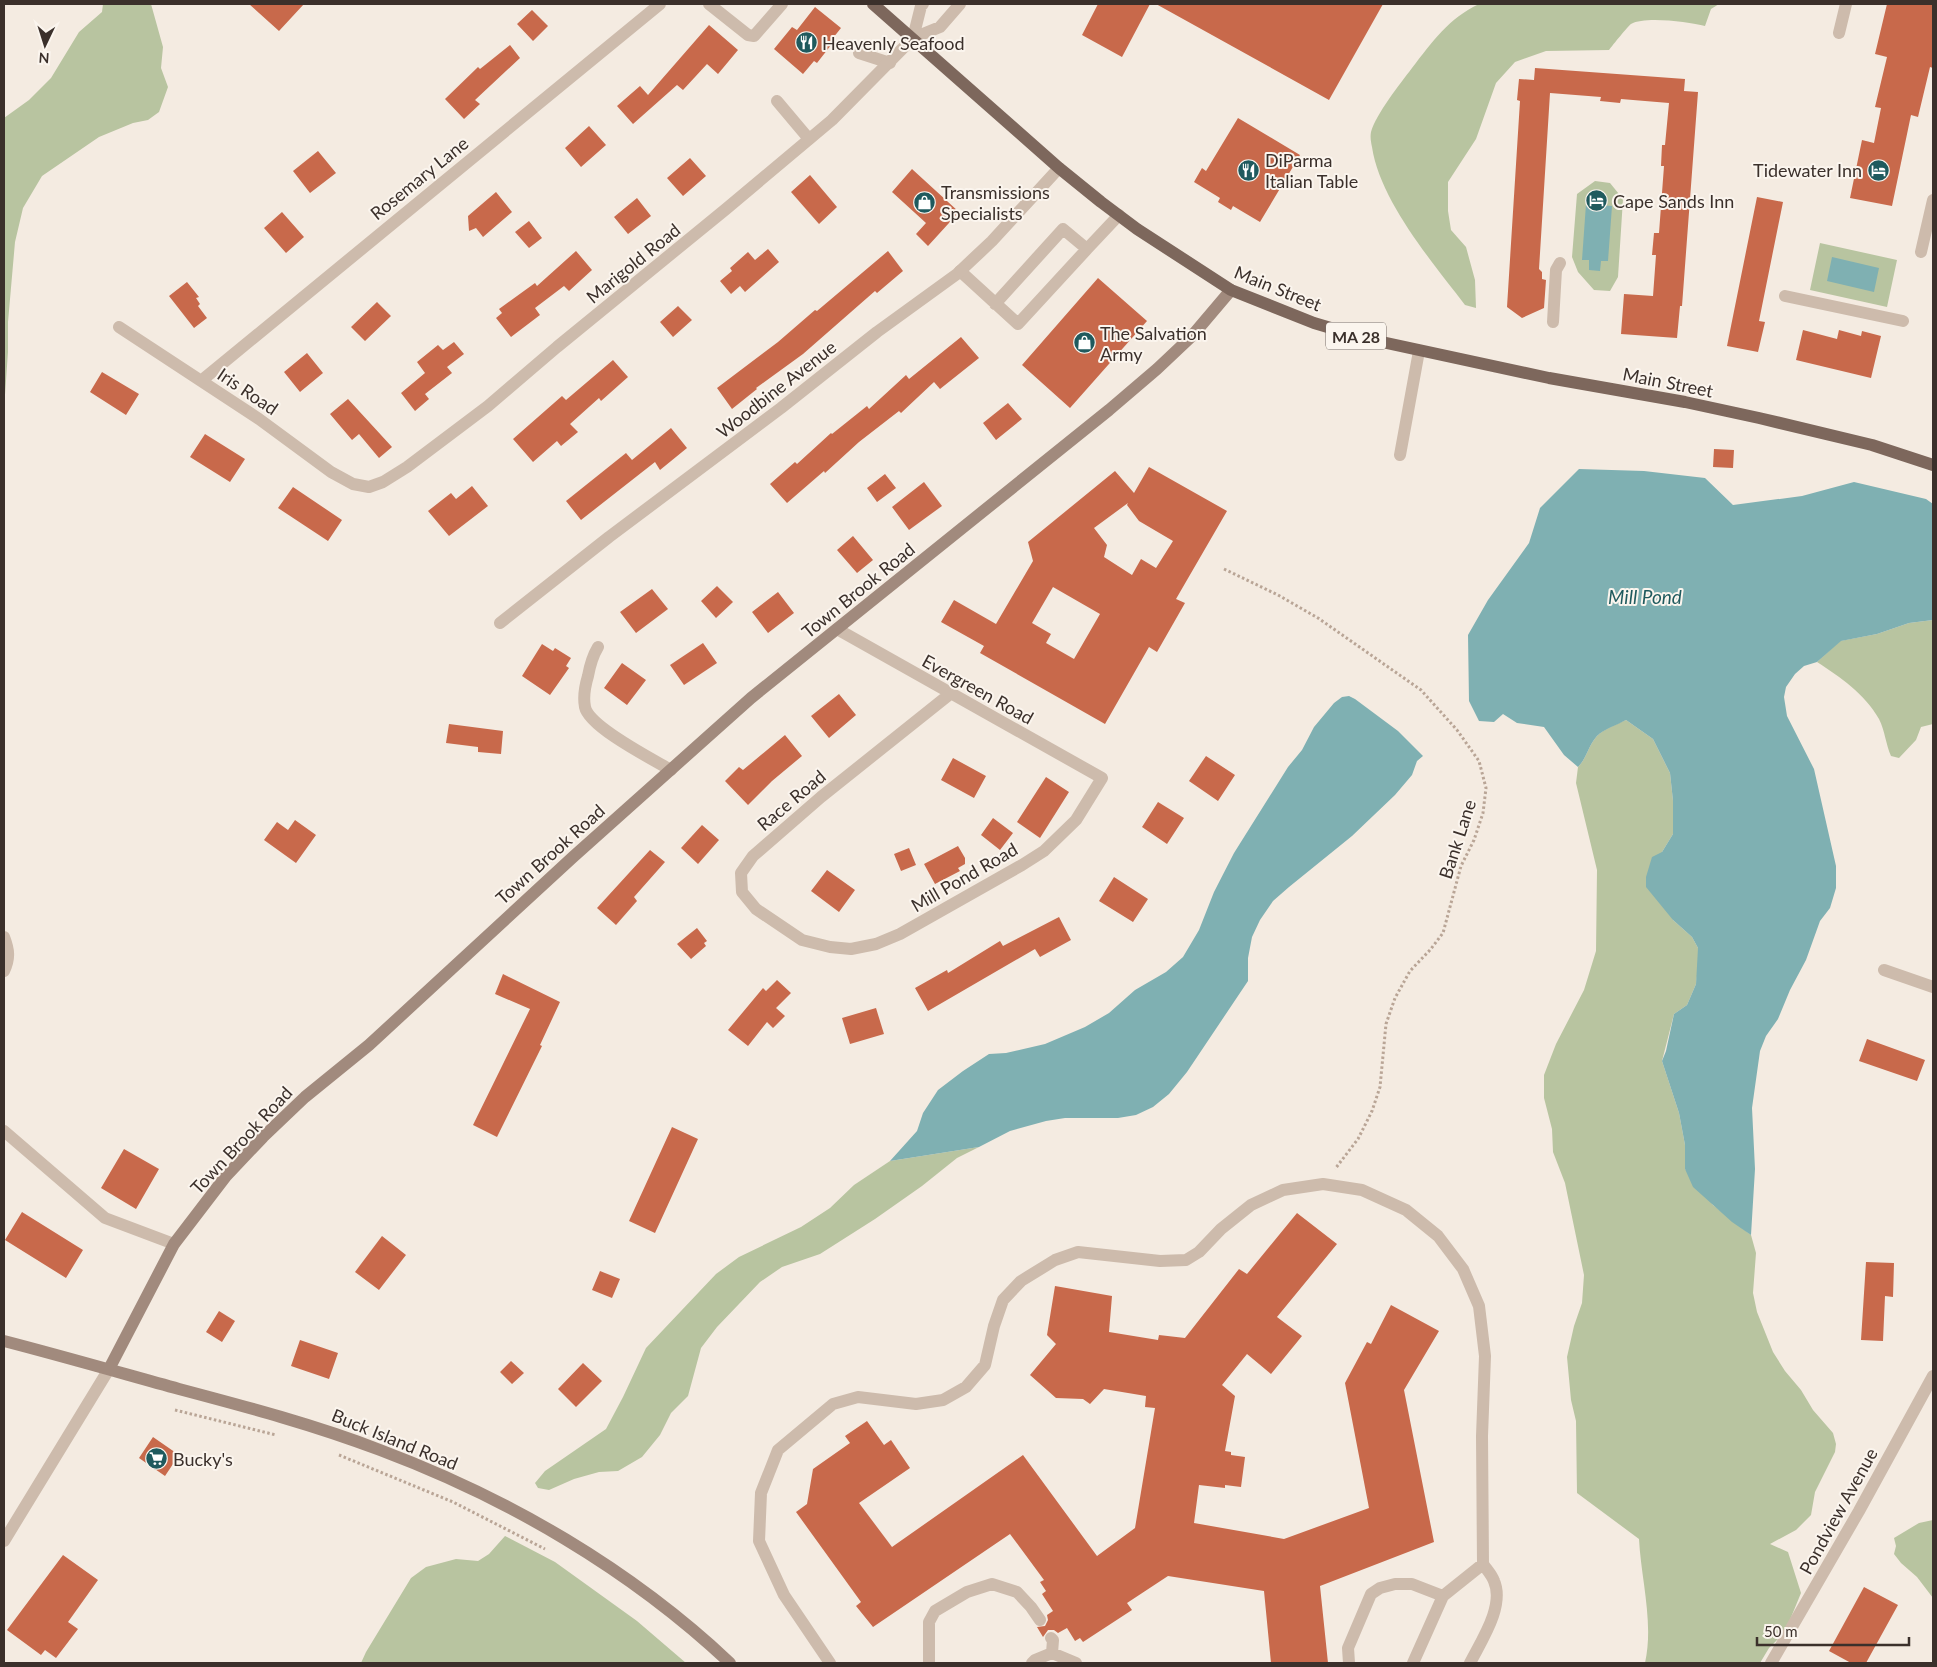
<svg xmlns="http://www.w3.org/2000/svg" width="1937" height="1667" font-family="Lato,sans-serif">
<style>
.green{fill:#b8c4a0}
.water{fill:#7fb0b2}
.building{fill:#c8694b;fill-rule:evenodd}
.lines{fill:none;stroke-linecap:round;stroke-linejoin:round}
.path{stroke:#b9a596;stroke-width:3;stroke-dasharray:2.5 2.5;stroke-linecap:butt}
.service{stroke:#cdbbac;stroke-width:12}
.minor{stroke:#cdbbac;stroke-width:12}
.secondary{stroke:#a18a7d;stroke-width:12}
.primary{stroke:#7d675c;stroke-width:12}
.labels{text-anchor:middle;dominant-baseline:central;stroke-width:4;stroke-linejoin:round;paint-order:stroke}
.shield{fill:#fbf5ee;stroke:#756b66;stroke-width:1}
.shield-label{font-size:16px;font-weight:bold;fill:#3b302b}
.poi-label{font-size:18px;fill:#3b302b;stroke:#fbf5ee;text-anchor:start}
.street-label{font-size:18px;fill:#3b302b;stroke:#fbf5ee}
.water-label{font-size:19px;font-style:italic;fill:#1f5a5e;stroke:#fbf5ee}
</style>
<rect width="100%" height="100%" fill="#f4ebe1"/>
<!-- green -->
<path class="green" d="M103,4H151L163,47L161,68L168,87L159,112L148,120L133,123L99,137L42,176L23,208L15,242L8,322V352L4,409V118L29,100L51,78L79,32L102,12Z
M1479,4H1719L1711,9L1705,26C1689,22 1645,16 1631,24C1628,26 1613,45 1609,50L1546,51L1515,62L1496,83L1476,139L1448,182V211L1451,230L1466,247L1475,280L1476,308L1465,305C1433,263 1380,201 1372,147C1371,142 1370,137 1371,132C1376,114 1400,84 1412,68C1432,42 1449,18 1479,4Z
M1595,181L1610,183L1623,199L1618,277L1610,291L1594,290L1578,272L1572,257L1577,194Z
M1820,243L1897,260L1887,307L1810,290Z
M1933,620V724L1921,727L1916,740L1899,758L1891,756C1886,745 1885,731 1879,719C1865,694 1840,677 1817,662L1840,641L1877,634L1909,623Z
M1626,720L1653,739L1670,773L1673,801V834L1662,852L1673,920L1692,937L1698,948V968L1696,984L1687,1005L1674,1014L1662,1061L1679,1113L1685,1145V1169L1713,1205L1751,1235L1756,1253L1753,1293L1757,1312L1773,1352L1785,1371L1801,1390L1813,1410L1833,1433L1836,1444L1835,1452L1815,1492L1811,1515L1796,1530L1770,1544L1788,1552L1801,1593L1785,1632L1769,1648L1760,1663H1645C1654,1623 1641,1579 1639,1539L1577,1493L1576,1421L1571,1400L1567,1357L1574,1326L1582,1303L1584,1275L1565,1183L1553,1152L1552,1129L1544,1098V1075L1556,1044L1584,990L1596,951L1597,870L1576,783L1578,767C1587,758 1588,746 1597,736C1604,729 1617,724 1626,720Z
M979,1147L957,1158L922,1186L875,1219L820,1254L782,1267L760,1282L717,1327L701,1348L688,1396L671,1413L660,1435L642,1457L618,1471L599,1472L574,1479L549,1490L538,1488L535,1483L545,1471L606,1429L623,1397L646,1348L716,1274L739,1257L801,1227L830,1208L854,1185L890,1161Z
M1933,1520V1598L1917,1577L1901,1563L1894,1554L1896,1546L1894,1538L1919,1523Z
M505,1536L555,1562L637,1621L686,1663H361L366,1652L411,1578L426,1567L456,1559L478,1561L489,1554Z"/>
<!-- water -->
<path class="water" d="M1586,204L1612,206L1608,261H1601L1600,271L1589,270V260H1582Z
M1832,257L1879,268L1874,292L1827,281Z
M1579,469L1644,471L1705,478L1733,505L1802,496L1854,482L1926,499L1933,504V620L1909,623L1877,634L1841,641L1817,662L1804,666L1795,674L1786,687L1784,697L1787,716L1814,769L1836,866V888L1830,908L1820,921L1806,960L1790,990L1778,1019L1766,1036L1760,1051L1752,1108L1755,1169L1751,1235L1732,1222L1693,1187L1685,1169V1145L1679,1113L1662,1061L1666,1051L1674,1014L1687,1005L1696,984L1698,948L1692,937L1673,920L1646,887V877L1652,857L1662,852L1673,834V801L1670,773L1653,739L1626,720C1617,725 1604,729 1597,736C1588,746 1587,758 1578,767L1564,755L1544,727L1517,723L1503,714L1494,722L1479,721L1469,701L1468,635L1488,600L1529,543L1540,508Z
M1349,696L1355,699L1398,731L1423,756L1417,761L1412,775L1395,795L1352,836L1289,887L1273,901L1260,920L1252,937L1248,958V981L1187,1072L1169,1094L1153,1107L1136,1115L1118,1118H1065L1046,1121L1010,1131L979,1147L890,1161L917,1131L923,1113L938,1090L963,1071L989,1054L1006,1053L1045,1044L1085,1027L1109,1013L1135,990L1166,972L1183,957L1199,930L1214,892L1234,853L1288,767L1302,750L1314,727L1334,703L1342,697Z"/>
<!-- building -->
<path class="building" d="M249,4H304L279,31Z
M1098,4H1150L1122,57L1082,35Z
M1156,4H1383L1329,100Z
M1887,4H1933V68L1930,67L1918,117L1911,115L1892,206L1850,198L1862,140L1874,143L1881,108L1875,107L1887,57L1875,54Z
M815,7L841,28L833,38L835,40L817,63L814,61L803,74L774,49L792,27L797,30Z
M532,10L548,26L533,41L517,24Z
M709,25L738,50L718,74L707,64L683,90L677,85L633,124L617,106L640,86L648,95Z
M510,45L520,58L475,100L480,104L464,119L445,99L478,67L480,69Z
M1535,68L1685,79L1684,91L1698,92L1682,306H1680L1677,338L1621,334L1624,294L1653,296L1656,255H1652L1654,233H1659L1664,166H1661L1662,145H1665L1669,103L1621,99L1620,103L1600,101L1601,97L1550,93L1539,269L1542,272V279L1546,280L1544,308L1522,318L1507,307L1520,101L1517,100L1519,79L1534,80Z
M1238,118L1300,155L1260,222L1233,206L1231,210L1218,202L1220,198L1194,182L1202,168L1206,171Z
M589,126L606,145L581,167L565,148Z
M318,151L336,173L310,193L293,171Z
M690,158L706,176L683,196L667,178Z
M912,169L959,212L928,246L916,234L926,223L892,192Z
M810,175L837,207L819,224L791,192Z
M496,192L512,212L483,237L476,228L469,231L468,216Z
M1757,197L1783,202L1759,321L1765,322L1758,352L1727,346Z
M637,198L651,216L628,234L614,217Z
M282,212L304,237L286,253L264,228Z
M529,221L542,238L529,248L515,232Z
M768,249L779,262L745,292L740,286L731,294L720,281L732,271L730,268L748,252L755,260Z
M576,251L592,270L569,291L564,286L535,308L540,315L511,337L496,318L502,313L499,309L535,283L537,286Z
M888,251L903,271L877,293L875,291L803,354L756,388L757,389L732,409L717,388L778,342L815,310L817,311Z
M1098,278L1147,321L1070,408L1022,365Z
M187,282L199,297L196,298L200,304L198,306L207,318L194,328L169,296Z
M377,302L391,316L365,341L351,327Z
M678,306L692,320L673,337L660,322Z
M1803,330L1837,339L1839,330L1861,336L1862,331L1881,336L1871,378L1796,360Z
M961,337L979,358L940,389L934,382L901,413L899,411L859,442L825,473L824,471L787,503L770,484L795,462L797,464L831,433L832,434L867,406L869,409L906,375L909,379Z
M454,342L464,354L447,367L452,373L425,394L429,399L415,411L401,393L425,373L417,362L438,345L443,350Z
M307,353L323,373L300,392L284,372Z
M613,360L628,377L601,401L599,398L570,424L578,432L561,446L557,441L533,462L513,439L562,396L566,400Z
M102,372L139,394L126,415L90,392Z
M348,399L392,447L379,458L359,434L352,440L330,414Z
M1008,403L1022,419L996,440L983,423Z
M671,428L687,448L660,470L655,462L581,520L566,501L626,453L632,460Z
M205,434L245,459L230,482L190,457Z
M1714,449L1734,450L1733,468L1713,467Z
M1149,467L1227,511L1176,599L1185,603L1157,652L1149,647L1105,724L980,653L984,646L941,622L954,600L996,624L1033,561L1028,542L1115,471L1134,493ZM1128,503L1127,505L1139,521L1173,541L1156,568L1141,559L1132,575L1104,557L1107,545L1094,528ZM1053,587L1100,614L1074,659L1046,643L1051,634L1032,623Z
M885,474L896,488L877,502L867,488Z
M924,482L942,506L909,530L892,507Z
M472,486L488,506L449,536L428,511L451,493L456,499Z
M293,487L342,520L328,541L278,508Z
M853,536L873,560L857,573L837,550Z
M717,586L733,602L716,618L701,601Z
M652,589L668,609L636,633L620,612Z
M778,592L794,613L768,633L752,612Z
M703,643L717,663L684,685L670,665Z
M542,644L553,651L555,648L571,658L566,666L569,668L550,695L522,676Z
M622,663L646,680L627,705L604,688Z
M839,694L856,715L829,738L811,716Z
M449,724L503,731L501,754L478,752V747L446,743Z
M785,735L802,756L772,781L748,805L725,781L739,767L743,770Z
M1206,756L1235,775L1218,801L1189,781Z
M953,758L986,776L974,798L941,780Z
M1046,777L1069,792L1040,838L1017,822Z
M1158,802L1184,818L1167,844L1142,827Z
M993,818L1013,833L1000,850L981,835Z
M295,820L316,835L296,863L264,840L277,822L288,830Z
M702,825L719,840L698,864L681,848Z
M958,846L965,858V864L958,868L960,871L935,884L924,864Z
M909,848L916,865L901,871L894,854Z
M650,850L665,862L634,897L637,901L616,925L597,908Z
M827,870L855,890L839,912L811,891Z
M1114,877L1148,899L1133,922L1099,901Z
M1059,917L1071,940L1040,957L1035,949L928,1011L915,988L947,970L948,973L1000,941L1003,946Z
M697,928L707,941L704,943L706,946L691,959L677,944Z
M503,974L560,1002L540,1045L542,1046L497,1137L473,1125L530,1009L495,994Z
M777,980L791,993L776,1008L785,1016L773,1028L767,1022L748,1046L728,1030L763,988L766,991Z
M876,1008L884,1034L850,1044L842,1018Z
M1867,1039L1925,1060L1917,1081L1859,1061Z
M672,1127L698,1139L655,1233L629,1221Z
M124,1149L159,1169L136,1209L101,1188Z
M22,1212L83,1250L66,1278L5,1240Z
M1297,1213L1337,1244L1277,1317L1302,1336L1271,1374L1247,1354L1222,1385L1235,1396L1225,1451L1231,1452V1455L1245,1457L1241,1487L1225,1485V1488L1199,1485L1194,1523L1284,1539L1369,1508L1345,1383L1367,1342L1371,1344L1391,1305L1439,1331L1404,1390L1434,1542L1320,1586L1328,1663H1271L1264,1591L1168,1576L1127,1603L1132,1610L1083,1642L1080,1638L1075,1641L1067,1628L1058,1633L1054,1630H1048L1043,1637L1037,1627L1045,1626L1048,1620L1047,1615L1053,1611L1042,1594L1046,1591L1040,1582L1044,1580L1010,1534L873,1627L856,1606L861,1602L796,1512L807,1504L813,1469L850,1443L845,1436L867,1421L884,1445L891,1440L910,1468L859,1503L892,1547L1023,1455L1097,1556L1135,1528L1155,1408L1145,1407L1146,1396L1104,1389L1090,1404L1083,1399L1056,1398L1030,1375L1056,1344L1047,1335L1055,1286L1112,1296L1109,1332L1158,1340L1159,1335L1185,1338L1239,1269L1247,1274Z
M382,1236L406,1255L379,1290L355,1272Z
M1866,1262L1894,1263L1893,1297L1885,1296L1883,1341L1861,1340Z
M600,1271L620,1279L612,1298L592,1290Z
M219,1311L235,1321L222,1342L206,1332Z
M300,1340L338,1353L329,1379L291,1366Z
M511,1361L524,1373L512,1384L500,1372Z
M583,1363L602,1381L576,1407L558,1389Z
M153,1437L179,1455L165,1476L139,1458Z
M63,1555L98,1580L68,1622L78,1629L56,1658L45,1650L41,1655L7,1630Z
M1864,1587L1898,1605L1866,1663H1851L1829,1651Z"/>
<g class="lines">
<!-- path -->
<path class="path" d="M1224,569L1278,595L1318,618L1421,690L1457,730L1479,761L1486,788L1483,813L1474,840L1461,866L1443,933L1430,950L1410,971L1395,998L1386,1024L1380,1087L1372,1111L1358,1139L1335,1169
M175,1410L276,1435
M339,1455L453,1502L545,1549"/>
<!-- service -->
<path class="service" d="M709,4L748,35L754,36L782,4
M1839,33L1846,4
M913,38L940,27L960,4
M913,38L921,6L923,4
M859,53L890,63
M777,101L809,139
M1921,252L1933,200
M960,271L1018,324L1087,249
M1785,296L1903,321
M995,304L1063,229L1087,249L1119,215
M1553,322L1556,270L1560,263
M1400,455L1419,351
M598,647C592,657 590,665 588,676C585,686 583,697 585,707C589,727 652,759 671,770
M4,937C9,950 10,958 4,971
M4,1131L105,1218L174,1244
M1052,1653L1076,1663
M830,1663L784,1595L759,1541L761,1493L778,1450L833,1404L858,1397L916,1404L943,1400L966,1387L985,1365L994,1326L1003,1300L1021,1281L1055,1260L1078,1252L1160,1261L1186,1260L1199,1252L1221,1229L1251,1205L1283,1190L1323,1184L1362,1190L1406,1210L1438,1236L1463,1269L1479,1306L1485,1356L1482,1436L1483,1564L1443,1596
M929,1663V1622L935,1611L967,1592L992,1584L1017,1592L1031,1607L1040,1620
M1032,1663L1035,1660L1052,1653L1053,1640L1051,1638
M1349,1663L1348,1648L1371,1594L1380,1588L1395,1584H1412L1443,1596L1413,1663
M1470,1663C1481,1641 1505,1606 1494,1581C1492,1575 1487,1570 1483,1564"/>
<!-- minor -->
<path class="minor" d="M119,327L259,419L331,472L353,484L369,487L383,482L407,467L488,406L557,347L726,209L832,120L913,38
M201,381L660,4
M500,623L609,537L781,408L877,332L957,274L992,241L1059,168
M837,629L1102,778L1076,820L1044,851L1022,865L900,934L876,944L851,949L830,947L802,940L756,909L742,892L741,873L753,856L821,797L950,694
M1884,970L1933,987
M4,1541L109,1369
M1771,1663L1859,1511L1933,1376"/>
<!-- secondary -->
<path class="secondary" d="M4,1341C62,1356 121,1373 179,1389C247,1407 315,1425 380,1450C508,1498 630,1569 730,1663
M109,1369L174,1244L226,1176L263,1137L305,1097L369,1045L573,857L751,698L1109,410L1157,369L1192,336L1231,290"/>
<!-- primary -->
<path class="primary" d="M873,4L1059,168L1101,202L1137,229L1231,290L1314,323L1368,339L1549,378L1685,402L1759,418L1872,445L1933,465"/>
</g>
<!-- icons -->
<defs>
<symbol id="restaurant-disc" viewBox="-11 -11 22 22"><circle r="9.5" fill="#1f5a5e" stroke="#fbf5ee"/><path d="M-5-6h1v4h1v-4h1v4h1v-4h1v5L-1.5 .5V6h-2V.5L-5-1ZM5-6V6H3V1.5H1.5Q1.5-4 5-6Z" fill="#fff"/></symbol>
<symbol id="hotel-disc" viewBox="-11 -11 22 22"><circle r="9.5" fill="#1f5a5e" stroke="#fbf5ee"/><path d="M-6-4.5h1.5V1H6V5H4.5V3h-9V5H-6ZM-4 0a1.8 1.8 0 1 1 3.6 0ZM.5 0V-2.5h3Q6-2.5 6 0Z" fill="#fff"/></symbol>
<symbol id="shop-disc" viewBox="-11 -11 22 22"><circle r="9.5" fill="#1f5a5e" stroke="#fbf5ee"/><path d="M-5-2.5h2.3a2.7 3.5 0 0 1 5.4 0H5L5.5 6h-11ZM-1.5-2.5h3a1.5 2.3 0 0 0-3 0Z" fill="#fff"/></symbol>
<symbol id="supermarket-disc" viewBox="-11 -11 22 22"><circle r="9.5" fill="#1f5a5e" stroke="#fbf5ee"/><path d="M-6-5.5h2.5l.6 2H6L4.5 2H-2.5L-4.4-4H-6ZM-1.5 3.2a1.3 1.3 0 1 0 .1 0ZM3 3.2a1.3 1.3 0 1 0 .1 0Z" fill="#fff"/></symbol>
</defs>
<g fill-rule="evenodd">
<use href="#restaurant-disc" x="794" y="30" width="25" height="25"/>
<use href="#restaurant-disc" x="1236" y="158" width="25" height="25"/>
<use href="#hotel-disc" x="1866" y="158" width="25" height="25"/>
<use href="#hotel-disc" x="1584" y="188" width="25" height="25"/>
<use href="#shop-disc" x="912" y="190" width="25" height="25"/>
<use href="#shop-disc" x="1072" y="330" width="25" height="25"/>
<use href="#supermarket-disc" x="144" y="1446" width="25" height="25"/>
</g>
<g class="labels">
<!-- shield labels -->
<rect class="shield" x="1326" y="322.5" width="60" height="27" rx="4"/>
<g class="shield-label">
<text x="1356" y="336">MA 28</text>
</g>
<!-- poi labels -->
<g class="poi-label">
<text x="822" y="43">Heavenly Seafood</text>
<text x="1265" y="160">DiParma<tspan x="1265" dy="21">Italian Table</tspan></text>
<text x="1862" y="170" text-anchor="end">Tidewater Inn</text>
<text x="941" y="192">Transmissions<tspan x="941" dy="21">Specialists</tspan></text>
<text x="1613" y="201">Cape Sands Inn</text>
<text x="1100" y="333">The Salvation<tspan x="1100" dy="21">Army</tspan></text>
<text x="173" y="1459">Bucky's</text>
</g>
<!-- street labels -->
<g class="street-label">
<text transform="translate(419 178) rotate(-39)">Rosemary Lane</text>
<text transform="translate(633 263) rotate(-39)">Marigold Road</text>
<text transform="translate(1278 288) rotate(22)">Main Street</text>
<text transform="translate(1668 382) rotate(11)">Main Street</text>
<text transform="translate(776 389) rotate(-38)">Woodbine Avenue</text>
<text transform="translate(248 391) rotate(34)">Iris Road</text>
<text transform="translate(858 590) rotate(-39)">Town Brook Road</text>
<text transform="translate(978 689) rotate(29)">Evergreen Road</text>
<text transform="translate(791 800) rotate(-40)">Race Road</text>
<text transform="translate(1457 839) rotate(-72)">Bank Lane</text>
<text transform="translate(550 854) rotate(-42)">Town Brook Road</text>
<text transform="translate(964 877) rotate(-30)">Mill Pond Road</text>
<text transform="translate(241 1140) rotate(-47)">Town Brook Road</text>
<text transform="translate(395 1439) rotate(22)">Buck Island Road</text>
<text transform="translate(1838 1511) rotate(-61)">Pondview Avenue</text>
</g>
<!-- water labels -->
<g class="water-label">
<text x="1645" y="596">Mill Pond</text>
</g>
</g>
<!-- border -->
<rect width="1937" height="1667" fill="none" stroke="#3b302b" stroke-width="10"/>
<!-- north arrow -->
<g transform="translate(45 45) rotate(184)" stroke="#fbf5ee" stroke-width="4" paint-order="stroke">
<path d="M0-4L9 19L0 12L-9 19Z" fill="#3b302b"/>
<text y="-8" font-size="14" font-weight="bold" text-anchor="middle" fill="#3b302b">N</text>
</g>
<!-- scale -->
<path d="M1757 1637v8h152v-8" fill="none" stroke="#3b302b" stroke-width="2.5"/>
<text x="1764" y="1637" font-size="15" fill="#3b302b" stroke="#fbf5ee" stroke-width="4" paint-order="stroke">50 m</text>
</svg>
